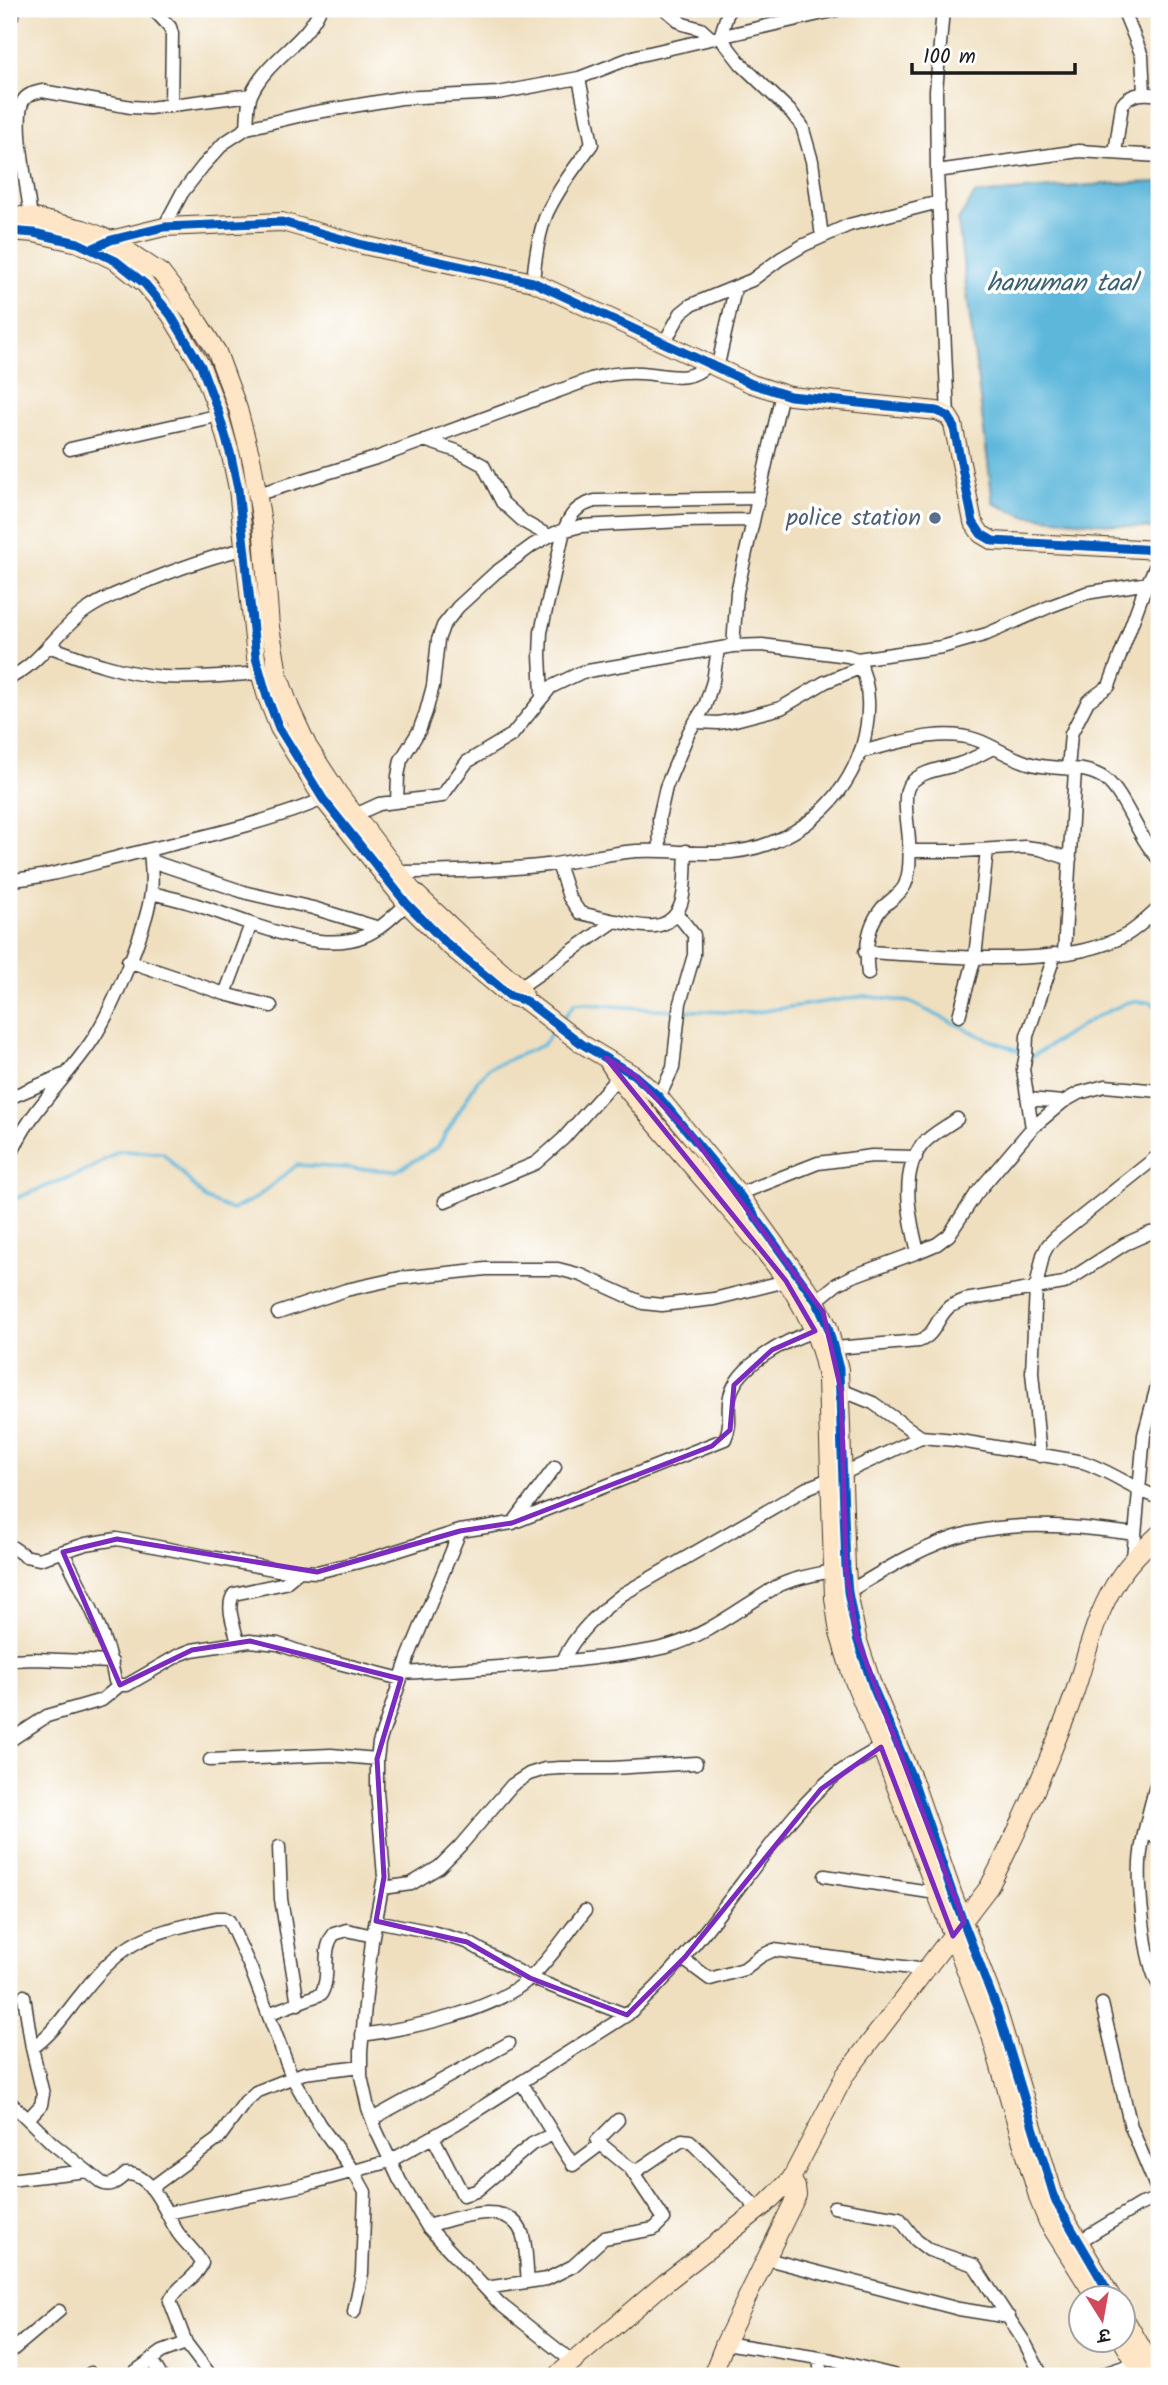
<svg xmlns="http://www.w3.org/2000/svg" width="1168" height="2385" font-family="Kalam,'Playpen Sans Deva',sans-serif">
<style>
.water{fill:#5db7db;stroke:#3c6a7c;stroke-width:2}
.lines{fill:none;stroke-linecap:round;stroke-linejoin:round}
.stream{stroke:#5db7db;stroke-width:3.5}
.street-casing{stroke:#3c3934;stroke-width:15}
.secondary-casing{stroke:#3c3934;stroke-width:20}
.street{stroke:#fff;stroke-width:12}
.secondary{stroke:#fee5c5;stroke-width:18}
.cycleway-casing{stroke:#fff;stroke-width:13}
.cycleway{stroke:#0057b8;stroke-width:9}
.marked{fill:none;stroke:#7b2cbf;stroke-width:5;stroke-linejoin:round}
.service-dot{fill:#5c6f8a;stroke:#fff;stroke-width:2.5}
.labels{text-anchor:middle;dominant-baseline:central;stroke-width:7;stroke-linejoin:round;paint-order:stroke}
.service-label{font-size:24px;fill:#4e5e75;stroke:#fff;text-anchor:end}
.water-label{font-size:26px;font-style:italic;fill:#396272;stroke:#fff}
</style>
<rect width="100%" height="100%" fill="#fff"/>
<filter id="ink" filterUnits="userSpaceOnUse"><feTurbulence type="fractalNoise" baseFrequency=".0143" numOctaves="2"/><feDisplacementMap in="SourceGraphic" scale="14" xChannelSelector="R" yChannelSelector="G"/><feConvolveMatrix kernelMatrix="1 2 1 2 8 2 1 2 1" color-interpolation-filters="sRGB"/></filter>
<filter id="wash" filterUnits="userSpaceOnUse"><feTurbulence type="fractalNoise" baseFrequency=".00686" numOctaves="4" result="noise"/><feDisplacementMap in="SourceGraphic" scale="28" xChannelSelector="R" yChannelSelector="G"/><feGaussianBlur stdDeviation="1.57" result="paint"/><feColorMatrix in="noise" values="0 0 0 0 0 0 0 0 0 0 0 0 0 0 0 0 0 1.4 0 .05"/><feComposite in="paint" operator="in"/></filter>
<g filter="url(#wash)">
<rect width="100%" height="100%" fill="#efdfbf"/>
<!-- water -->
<path class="water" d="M1159,182V529L1025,516L993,503L958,221L975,194L1106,184Z"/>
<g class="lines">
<!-- stream -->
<path class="stream" d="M561,1021L575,1003L653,1009L750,1013L865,996L909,1002L985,1038L1022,1052
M1029,1054L1033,1056L1094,1018L1128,1002H1151L1159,1009
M9,1201L90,1169L119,1151L163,1153L206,1199L232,1210L256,1198L297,1165L396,1171L438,1147L477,1081L489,1068L543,1045L554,1030"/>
</g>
</g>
<g filter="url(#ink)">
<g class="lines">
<defs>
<path id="street" d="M153,9L170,27L172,34L171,106
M665,9L683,24L701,29L711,38
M729,9L720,37L741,64L791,112L802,126L812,161L822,237
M1123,9L1142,56L1144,93
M9,22L15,9
M247,128C248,117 247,105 251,95C266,60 306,43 320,9
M1115,153L1122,105C1131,92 1145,93 1159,95
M937,171L936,91L943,9
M31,217C28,193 13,120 23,101C27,94 34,93 42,91L131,107L149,108L251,95
M164,227L182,193L203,166L224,143L247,128L311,113L401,98L498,93L579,78
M533,282C535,259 538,234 547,213C559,188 576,166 592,144L579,78L636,56L841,9
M664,343L681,313L691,305L752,280L780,259L804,245L849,225L939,202
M717,369L735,289
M948,416L937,171L1079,151L1159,156
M424,440L457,451L483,465L502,502L524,522L549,536
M70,449L220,415
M258,494L379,457L591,379C608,374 623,372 641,373C666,374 688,385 708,364
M48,646C85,660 124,674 163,677C195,679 228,675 260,673
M733,646L737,592L782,393
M857,659L942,647L987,634L1051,606L1086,593L1148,583
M9,678C40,664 57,631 85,611C105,597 130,588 153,579C183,567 212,556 244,549
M542,695L540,655L541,632L564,530C571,513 577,506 595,501L758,498
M697,722L718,723L735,720L781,708L825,682L862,667
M860,752C896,744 940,727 977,740C996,747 1012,759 1032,764C1055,771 1085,764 1105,779C1125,794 1138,839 1159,859
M1068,769L1071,734L1088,701L1109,686L1143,593L1159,559
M397,801L398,776L401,760L419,731L426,712L433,686L438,640L443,626L458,607L495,573L533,545L555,533L581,526L683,521L753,520
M355,815L379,804L442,796L467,762L512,735L551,687L582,672L733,646L762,645L848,656L857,659C872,684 870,720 862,747C841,811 783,852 716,853C686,854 657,848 626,852C599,855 574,862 547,865C497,871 448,872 398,872
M660,850L659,818L666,787L689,732L705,706L713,681L718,649
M909,851H963L1025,847L1040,849L1070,859
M151,861L247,893L313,908L379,928
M558,864L569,897L580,913L615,921
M9,880C45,878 79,867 115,858C182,841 265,825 328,797
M151,893C168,897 186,901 203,907C247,921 318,955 364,936C380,930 393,916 407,904
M865,952C939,955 1060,971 1126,935C1138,928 1149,917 1159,908
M1064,952L1075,770
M128,961L225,994L271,1006
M868,974C865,951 866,927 882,908C890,900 900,895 905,885C910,873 910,855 909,842C909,828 901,794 910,784C922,770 943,769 959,764C971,760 982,754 993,748
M520,987L615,921C628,923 643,928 655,926C690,921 684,878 686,851
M225,994L251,924
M959,1016L975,957L987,850
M659,1097L673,1068L680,1003L694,955V935L678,915
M9,1098L63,1075
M1029,1099L1063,1102
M1032,1128L1023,1069L1026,1055L1027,1036L1055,954
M9,1160C26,1114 64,1082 91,1042C111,1013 147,927 151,893C153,879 151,864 150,850
M739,1194L818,1163L872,1156L916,1157
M445,1201L536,1163L563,1139L618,1077
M918,1252C910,1220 899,1174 922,1145C931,1134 946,1127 957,1119
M816,1301L837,1284L853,1276L918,1252L937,1244L949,1235L976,1194L1032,1128L1063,1102L1079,1093L1105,1086L1159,1091
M278,1313L346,1290L400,1278L486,1269H558L581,1275L643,1303L662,1305L714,1299L786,1281
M835,1348L919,1341C936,1335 936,1318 949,1307C954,1304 960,1302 965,1300L1064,1283L1125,1244L1150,1233L1159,1232
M841,1390L873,1403L921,1437
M1040,1456L1032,1372L1036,1287L1043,1255L1048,1245L1056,1237L1159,1155
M844,1473L921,1437L955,1440L1083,1462C1110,1471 1132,1488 1159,1498
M513,1523L555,1467
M460,1531L408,1658L379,1743L377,1759V1791L384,1877L372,1941L366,1994L361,2052V2076L368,2108L376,2130L400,2181L427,2226L500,2304L573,2362
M9,1545L25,1556L39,1559L86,1544L117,1539L278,1570L317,1572L371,1559L460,1531L512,1523L725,1439C733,1422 726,1412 730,1396C738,1364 786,1340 815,1331
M63,1552C84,1593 107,1635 115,1681L120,1685H127L179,1655L192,1650L250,1641L278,1644L315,1657L401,1679
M1133,1558L1144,1435L1159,1379
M848,1592C886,1569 926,1544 969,1533C1023,1520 1081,1527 1135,1534
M238,1642C235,1628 225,1606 234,1594L285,1583L297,1573
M9,1660L34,1659L112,1662
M562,1662C576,1633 597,1614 623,1594L807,1488L829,1479
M403,1673C467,1669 531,1666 595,1658C619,1655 645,1653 669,1646C709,1634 740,1608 776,1587C793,1578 814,1575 832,1571
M9,1741L47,1716L102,1700L120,1685
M210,1760L331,1755L377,1759
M1159,1773C1153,1799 1144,1826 1141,1852C1137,1880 1144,1963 1159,1985
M1146,1829L1159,1841
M279,1847L281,1899L298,2004
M825,1876L936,1893
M383,1888L411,1884L439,1867L460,1846L512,1785L529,1774L545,1769L561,1768H612L696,1763
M376,1921L432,1932L467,1942L530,1978L627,2015
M683,1959L710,1979L744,1969L761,1956L774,1950L926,1970
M24,1996L32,2048L43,2094L41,2105L28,2119
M1102,2004L1131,2127L1159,2194
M268,2014L321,1994C332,1975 320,1952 334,1934L347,1930L373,1936
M362,2035C411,2028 493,2012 530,1978C550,1960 568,1932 585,1911
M32,2048C53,2034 67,2011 83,1992C127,1936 150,1934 216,1918H224L229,1921L251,1969L292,2077L319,2124L354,2172L365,2192L362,2273L354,2312
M521,2082L553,2134
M9,2101L52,2143L102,2183C112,2188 118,2180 126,2174C152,2172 166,2215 178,2233C185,2243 196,2252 202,2263C197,2279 177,2285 170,2301L186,2343L211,2376
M372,2119L509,2043
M433,2137L463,2195L476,2191L532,2144L553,2134L573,2165L601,2144
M630,2168L638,2170L682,2140L690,2141L759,2210
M9,2180L87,2171
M151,2188L218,2139L245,2102L256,2092L304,2073L361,2066
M834,2207L899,2218L916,2240L929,2250L974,2265L1025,2343L1042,2376
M167,2213L304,2185L390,2161L457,2123L627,2015C678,1971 717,1916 758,1862C780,1833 807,1797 836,1775C850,1764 866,1756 881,1747
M427,2226C454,2219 507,2197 522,2233C527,2246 526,2267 528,2281
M1078,2242L1139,2205L1159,2198
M767,2259L959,2309L1009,2317
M485,2288L547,2279L573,2266L604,2238L654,2229L664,2219L630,2168L597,2141L618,2120
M725,2343L832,2360L897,2376
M9,2353L59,2311
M819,2358L821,2376
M151,2359L161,2376
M87,2376L91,2373
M129,2376L162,2352L186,2343
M1097,2376L1136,2363"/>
<path id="secondary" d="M9,215L31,217L83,229L111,240L161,273L194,316L217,352L238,409L252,462L262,523L270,627L278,674L290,708L308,747L338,793L411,889L460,935L520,987L526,1001
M9,231L34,233L78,243L116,261L145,284L170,314L201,366L218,411L231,456L238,489L256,658L267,697L279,728L323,799L407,904L445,942L510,996L526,1001L582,1044L634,1075L659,1097L739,1194L816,1301L828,1327L839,1369L846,1568L848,1592L857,1638L873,1687L913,1780L953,1895L997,2009L1056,2202L1112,2298
M91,249L111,240L164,227L282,222L363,245L533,282L752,384L790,396L937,411L948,416L953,424L973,522L981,534L993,541L1159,550
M608,1061L624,1086C654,1122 684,1157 715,1193C762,1248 817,1305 827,1379L834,1598L839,1633L852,1676L881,1747L991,2036L1039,2200L1048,2222L1096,2298
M1122,2314L1158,2376
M1122,2340L1144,2376
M556,2376L665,2283L765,2205L791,2179L845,2075L989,1887C1019,1830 1045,1770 1068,1711C1084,1670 1091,1624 1114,1586C1126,1565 1142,1550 1159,1534
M712,2376L725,2343L797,2195L796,2187L791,2179"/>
</defs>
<!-- street casing -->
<use href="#street" class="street-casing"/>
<!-- secondary casing -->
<use href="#secondary" class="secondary-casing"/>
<!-- street -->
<use href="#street" class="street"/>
<!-- secondary -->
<use href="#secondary" class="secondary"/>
<defs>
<path id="cycleway" d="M9,231L34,233L78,243L116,261L145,284L170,314L201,366L218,411L231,456L238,489L256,658L267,697L279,728L323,799L407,904L445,942L510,996L526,1001L582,1044L634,1075L659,1097L739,1194L816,1301L828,1327L839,1369L846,1568L848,1592L857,1638L873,1687L913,1780L953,1895L997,2009L1056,2202L1112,2298
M91,249L111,240L164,227L282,222L363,245L533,282L752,384L790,396L937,411L948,416L953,424L973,522L981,534L993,541L1159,550"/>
</defs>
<!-- cycleway casing -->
<use href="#cycleway" class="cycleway-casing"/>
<!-- cycleway -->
<use href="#cycleway" class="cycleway"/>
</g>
</g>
<!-- marked area -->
<path class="marked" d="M606,1058L634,1075L694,1138L823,1312L841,1390L846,1568L857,1638L964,1922L953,1936L881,1747L821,1789L685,1957L627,2015L530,1978L467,1942L376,1921L384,1877L377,1759L401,1679L250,1641L192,1650L120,1685L63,1552L117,1539L317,1572L460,1531L512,1523L712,1446L730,1430L734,1385L772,1350L815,1331L786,1281Z"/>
<!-- markers -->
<circle class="service-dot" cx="935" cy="518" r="7"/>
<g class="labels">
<!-- service labels -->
<g class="service-label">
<text x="921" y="518">police station</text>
</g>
<!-- water labels -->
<g class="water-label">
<text x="1062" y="284">hanuman taal</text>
</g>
</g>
<!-- margin -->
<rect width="1168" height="2385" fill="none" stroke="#fff" stroke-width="35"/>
<!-- north arrow -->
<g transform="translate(1102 2319) rotate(169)"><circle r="33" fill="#ffffff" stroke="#a4a4a4" stroke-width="2"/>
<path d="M0-5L12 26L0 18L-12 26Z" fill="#d1495b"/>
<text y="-10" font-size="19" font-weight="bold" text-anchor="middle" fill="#1c1c1c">उ</text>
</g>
<!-- scale -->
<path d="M912 63v10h163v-10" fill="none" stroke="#1c1c1c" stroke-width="3.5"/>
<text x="923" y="63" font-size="21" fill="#1c1c1c" stroke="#ffffff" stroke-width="5" paint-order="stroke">100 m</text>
</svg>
